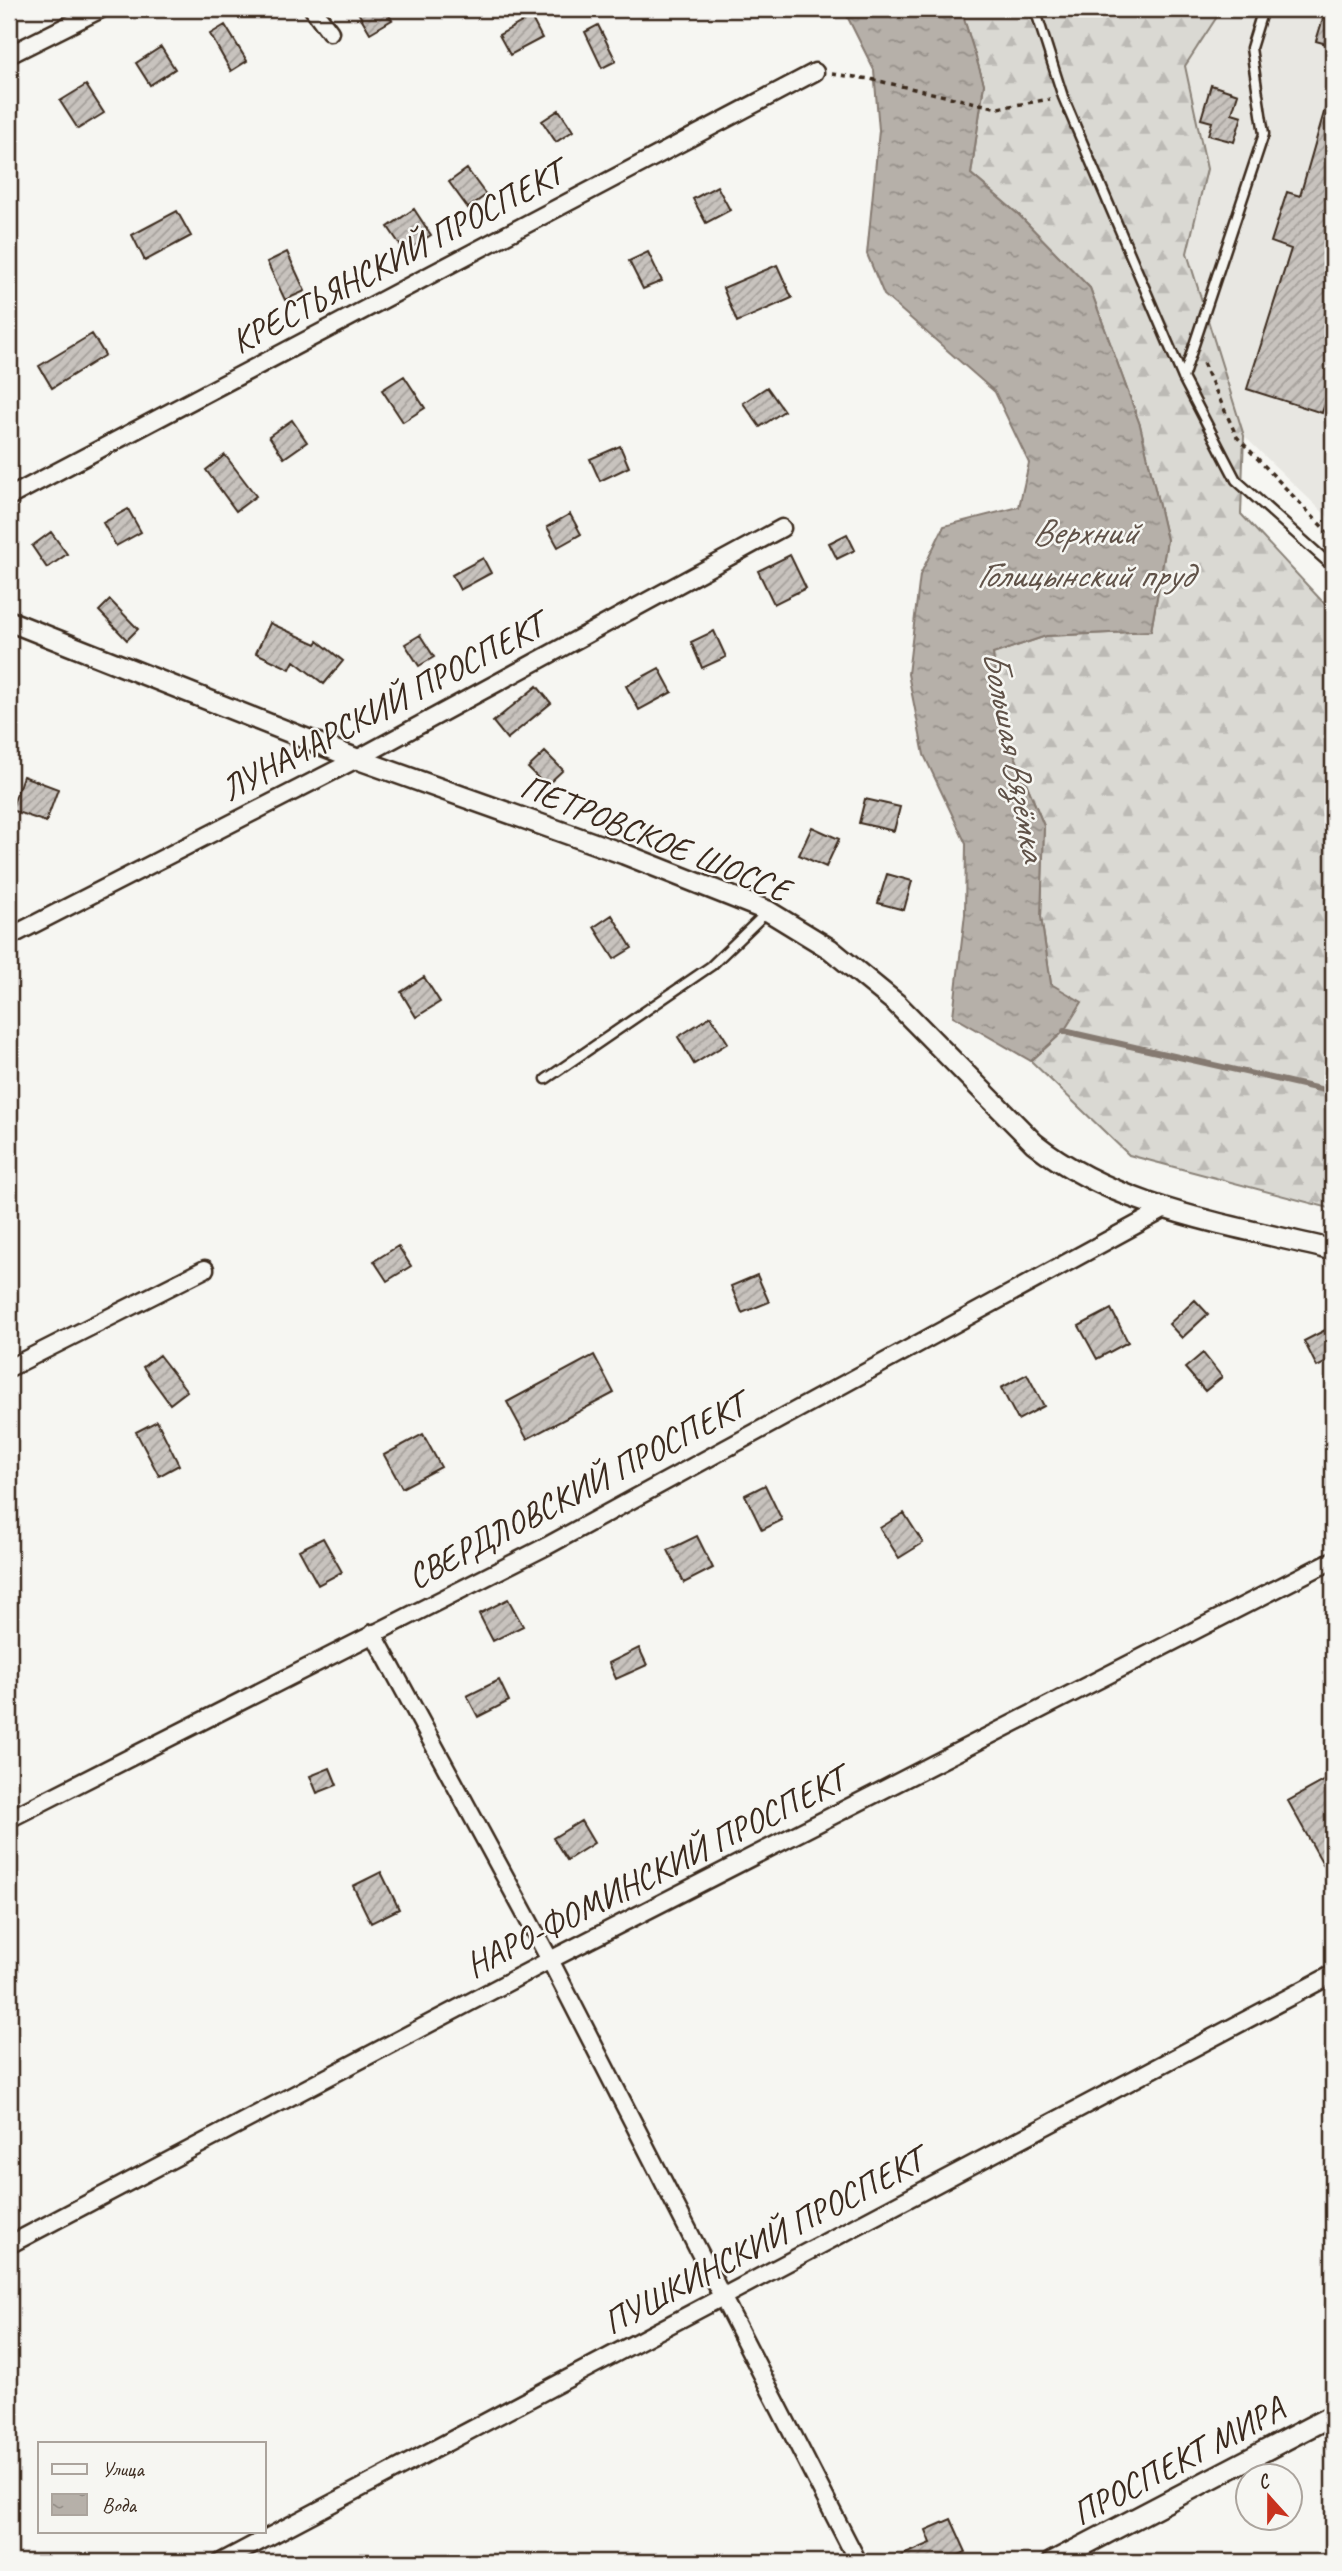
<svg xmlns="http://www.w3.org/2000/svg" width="1342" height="2571" font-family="Caveat,sans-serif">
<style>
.built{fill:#e8e7e2}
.forest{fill:url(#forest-firs);stroke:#8a8278;stroke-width:2}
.water{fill:url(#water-ripples);stroke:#857a71;stroke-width:2}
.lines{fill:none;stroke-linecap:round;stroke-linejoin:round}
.stream{stroke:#857a71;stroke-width:6}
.building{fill:url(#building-hatch);stroke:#3b2a1e;stroke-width:2}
.service-casing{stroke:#3b2a1e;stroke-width:13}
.minor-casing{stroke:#3b2a1e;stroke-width:21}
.tertiary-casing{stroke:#3b2a1e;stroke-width:24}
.path{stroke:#3b2a1e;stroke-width:3.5;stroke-dasharray:5 5;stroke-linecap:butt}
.service{stroke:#f6f6f2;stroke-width:8}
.minor{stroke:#f6f6f2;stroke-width:16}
.tertiary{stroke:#f6f6f2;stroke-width:19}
.labels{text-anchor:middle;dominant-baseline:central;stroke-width:5;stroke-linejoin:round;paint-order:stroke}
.street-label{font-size:35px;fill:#3b2a1e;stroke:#f6f6f2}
.water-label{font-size:37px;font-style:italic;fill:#605248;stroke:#f6f6f2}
</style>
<defs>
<pattern id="forest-firs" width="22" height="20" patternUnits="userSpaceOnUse" patternTransform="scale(1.75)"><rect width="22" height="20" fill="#dad9d3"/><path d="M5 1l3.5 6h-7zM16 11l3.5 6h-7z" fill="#bcbab5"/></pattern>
<pattern id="water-ripples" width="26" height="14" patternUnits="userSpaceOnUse" patternTransform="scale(1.75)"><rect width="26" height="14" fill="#b6b0a9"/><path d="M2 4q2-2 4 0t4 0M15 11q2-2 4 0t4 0" fill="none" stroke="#958f89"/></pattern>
<pattern id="building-hatch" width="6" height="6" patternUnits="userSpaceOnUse" patternTransform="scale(1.75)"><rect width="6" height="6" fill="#c8c3be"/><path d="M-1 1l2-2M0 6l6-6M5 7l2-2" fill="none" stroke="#a49f9a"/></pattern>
</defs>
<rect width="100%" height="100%" fill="#f6f6f2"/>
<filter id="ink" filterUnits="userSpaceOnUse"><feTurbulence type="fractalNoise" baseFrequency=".0143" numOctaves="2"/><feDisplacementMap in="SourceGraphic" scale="14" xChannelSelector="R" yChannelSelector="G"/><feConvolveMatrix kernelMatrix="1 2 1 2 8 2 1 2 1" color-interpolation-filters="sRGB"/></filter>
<g filter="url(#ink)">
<!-- built -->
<path class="built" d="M1076,9H1333V522L1244,436Z"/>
<!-- forest -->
<path class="forest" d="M961,9H1222L1185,66L1207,169L1187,253L1244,436L1241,514L1333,613V1209L1129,1155L1031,1061L1064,1031L1051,984L1041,917L1044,826L1002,725L992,654L1046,636L1151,631L1167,540L1140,425L1090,288L1019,215L971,174L984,84Z"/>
<!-- water -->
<path class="water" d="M835,9H961L984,84L971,174L1019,215L1090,288L1140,425L1167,540L1151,631L1046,636L993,654L1002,725L1044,826L1041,917L1051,984L1082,1002L1064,1031L1031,1061L953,1016L965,914L966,844L924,755L908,674L920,575L944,526L1019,507L1029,463L995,392L884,295L867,254L879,130L874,70L847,16Z"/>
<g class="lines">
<!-- stream -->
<path class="stream" d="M1064,1031L1333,1092"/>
</g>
<!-- building -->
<path class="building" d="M356,9H385L392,20L370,33Z
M1326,9H1333V46L1316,41Z
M531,17L542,38L510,55L499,35Z
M225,25L247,61L231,71L210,34Z
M598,25L616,61L602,68L585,32Z
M161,47L175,69L150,85L136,63Z
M86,85L104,113L78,129L60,101Z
M1211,85L1238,94L1232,113L1242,116L1234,142L1208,135L1212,122L1201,119Z
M1329,95L1333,96V378L1322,413L1247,389L1291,249L1271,242L1287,192L1300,196Z
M559,110L573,131L556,142L542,121Z
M467,169L486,195L468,208L449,182Z
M717,186L730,210L706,223L693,199Z
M414,209L431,235L405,252L388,227Z
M177,211L191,236L145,261L132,235Z
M287,252L305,291L285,300L267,262Z
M648,252L662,281L643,289L629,261Z
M777,265L792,298L737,322L723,288Z
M92,334L105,355L52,388L39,366Z
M404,376L425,408L403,422L382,390Z
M767,387L784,411L760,427L743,403Z
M292,420L307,442L284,458L269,436Z
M620,446L629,467L600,481L590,459Z
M225,455L256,496L236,511L206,470Z
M128,509L141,532L116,546L103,523Z
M570,514L581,534L558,547L547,527Z
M51,532L67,554L47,568L32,546Z
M847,534L855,550L837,559L829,543Z
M790,555L806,588L774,604L758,571Z
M483,558L491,573L460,590L452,575Z
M110,600L138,629L127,640L99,611Z
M270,623L316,644L318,641L343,661L324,684L294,661L290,669L256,653Z
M714,631L726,657L702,668L691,642Z
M420,635L434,657L419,666L405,644Z
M659,668L672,692L639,710L626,686Z
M537,686L551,703L507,739L493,722Z
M545,752L563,770L546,786L528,768Z
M23,776L58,789L46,822L11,810Z
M865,799L900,807L894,831L859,823Z
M812,827L839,839L826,867L799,855Z
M887,874L912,881L904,910L878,903Z
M612,915L632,948L614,959L594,927Z
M424,977L440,1002L416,1017L401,992Z
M711,1016L728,1043L694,1064L678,1037Z
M398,1246L411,1266L387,1281L374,1261Z
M757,1275L769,1302L742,1313L731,1286Z
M1195,1300L1208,1314L1182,1338L1169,1324Z
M1111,1309L1128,1342L1097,1359L1079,1326Z
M1333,1326V1359L1317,1367L1304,1341Z
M1203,1353L1222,1377L1205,1391L1185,1368Z
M159,1355L187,1391L170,1404L143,1367Z
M594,1355L614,1393L527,1439L507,1402Z
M1027,1374L1044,1406L1018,1420L1001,1388Z
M157,1421L179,1465L159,1476L136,1432Z
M423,1434L441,1467L402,1488L384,1455Z
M765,1485L782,1520L762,1530L745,1495Z
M904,1513L923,1543L899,1558L880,1528Z
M697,1536L713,1568L684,1583L668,1550Z
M323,1538L342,1572L318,1585L299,1550Z
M508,1599L523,1626L493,1641L479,1614Z
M639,1648L647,1665L616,1679L609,1663Z
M499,1680L509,1701L478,1717L467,1696Z
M330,1768L337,1785L317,1793L310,1776Z
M1333,1776V1882L1288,1801Z
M581,1821L594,1843L567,1860L553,1838Z
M381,1872L399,1909L371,1923L353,1886Z
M951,2519L966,2552L943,2562H887L931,2543L926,2530Z"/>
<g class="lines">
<defs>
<path id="service" d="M1035,9L1063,97L1183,378L1236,480L1333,567
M1183,378L1264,134L1251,48L1263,9
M546,1079L711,966L766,913"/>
<path id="minor" d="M313,9L330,32
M9,55L101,9
M9,497L815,72
M9,937L357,759L782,528
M9,1368L205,1269
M373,1633L550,1960L858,2562
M9,1819L547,1546L1167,1208
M9,2245L550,1960L1333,1560
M221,2562L1333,1974"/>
<path id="tertiary" d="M9,621L357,759L624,854L768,911L830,949L896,1003L1034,1143C1117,1209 1232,1225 1333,1250
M1052,2562L1333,2415"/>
</defs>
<!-- service casing -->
<use href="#service" class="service-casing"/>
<!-- minor casing -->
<use href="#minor" class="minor-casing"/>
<!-- tertiary casing -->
<use href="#tertiary" class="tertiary-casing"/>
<!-- path -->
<path class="path" d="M832,74L870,79L998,108L1050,99
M1203,363L1237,437L1333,538"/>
<!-- service -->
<use href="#service" class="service"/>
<!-- minor -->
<use href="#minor" class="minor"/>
<!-- tertiary -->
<use href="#tertiary" class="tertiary"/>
</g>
</g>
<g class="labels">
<!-- street labels -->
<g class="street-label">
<text transform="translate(397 257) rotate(-28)">КРЕСТЬЯНСКИЙ ПРОСПЕКТ</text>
<text transform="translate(382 707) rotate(-28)">ЛУНАЧАРСКИЙ ПРОСПЕКТ</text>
<text transform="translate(655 838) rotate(22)">ПЕТРОВСКОЕ ШОССЕ</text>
<text transform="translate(576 1491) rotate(-28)">СВЕРДЛОВСКИЙ ПРОСПЕКТ</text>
<text transform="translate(655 1872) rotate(-27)">НАРО-ФОМИНСКИЙ ПРОСПЕКТ</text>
<text transform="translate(763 2241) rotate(-28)">ПУШКИНСКИЙ ПРОСПЕКТ</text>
<text transform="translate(1178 2461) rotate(-28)">ПРОСПЕКТ МИРА</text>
</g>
<!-- water labels -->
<g class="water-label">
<text x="1084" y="531">Верхний<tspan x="1084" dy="43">Голицынский пруд</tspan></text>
<text transform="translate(1015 755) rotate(79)">Большая Вязёмка</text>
</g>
</g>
<!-- margin -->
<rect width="1342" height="2571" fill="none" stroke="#f6f6f2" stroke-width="35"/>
<rect x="18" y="18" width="1307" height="2536" fill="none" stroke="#3b2a1e" stroke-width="2.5" filter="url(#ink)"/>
<!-- legend -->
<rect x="38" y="2442" width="228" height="91" fill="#f6f6f2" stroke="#aba49d" stroke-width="2"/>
<rect x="52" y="2464" width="35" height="10" fill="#f6f6f2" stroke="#aba49d" stroke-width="2"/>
<text x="102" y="2476" font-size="21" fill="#3b2a1e">Улица</text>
<rect x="52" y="2494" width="35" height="21" fill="url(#water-ripples)" stroke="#aba49d" stroke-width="2"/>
<text x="102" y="2512" font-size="21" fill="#3b2a1e">Вода</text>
<!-- north arrow -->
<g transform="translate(1269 2497) rotate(339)"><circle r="33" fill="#f6f6f2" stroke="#aba49d" stroke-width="2"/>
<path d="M0-5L12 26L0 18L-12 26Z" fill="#c8321e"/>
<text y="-10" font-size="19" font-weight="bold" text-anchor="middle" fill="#3b2a1e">С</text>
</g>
</svg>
